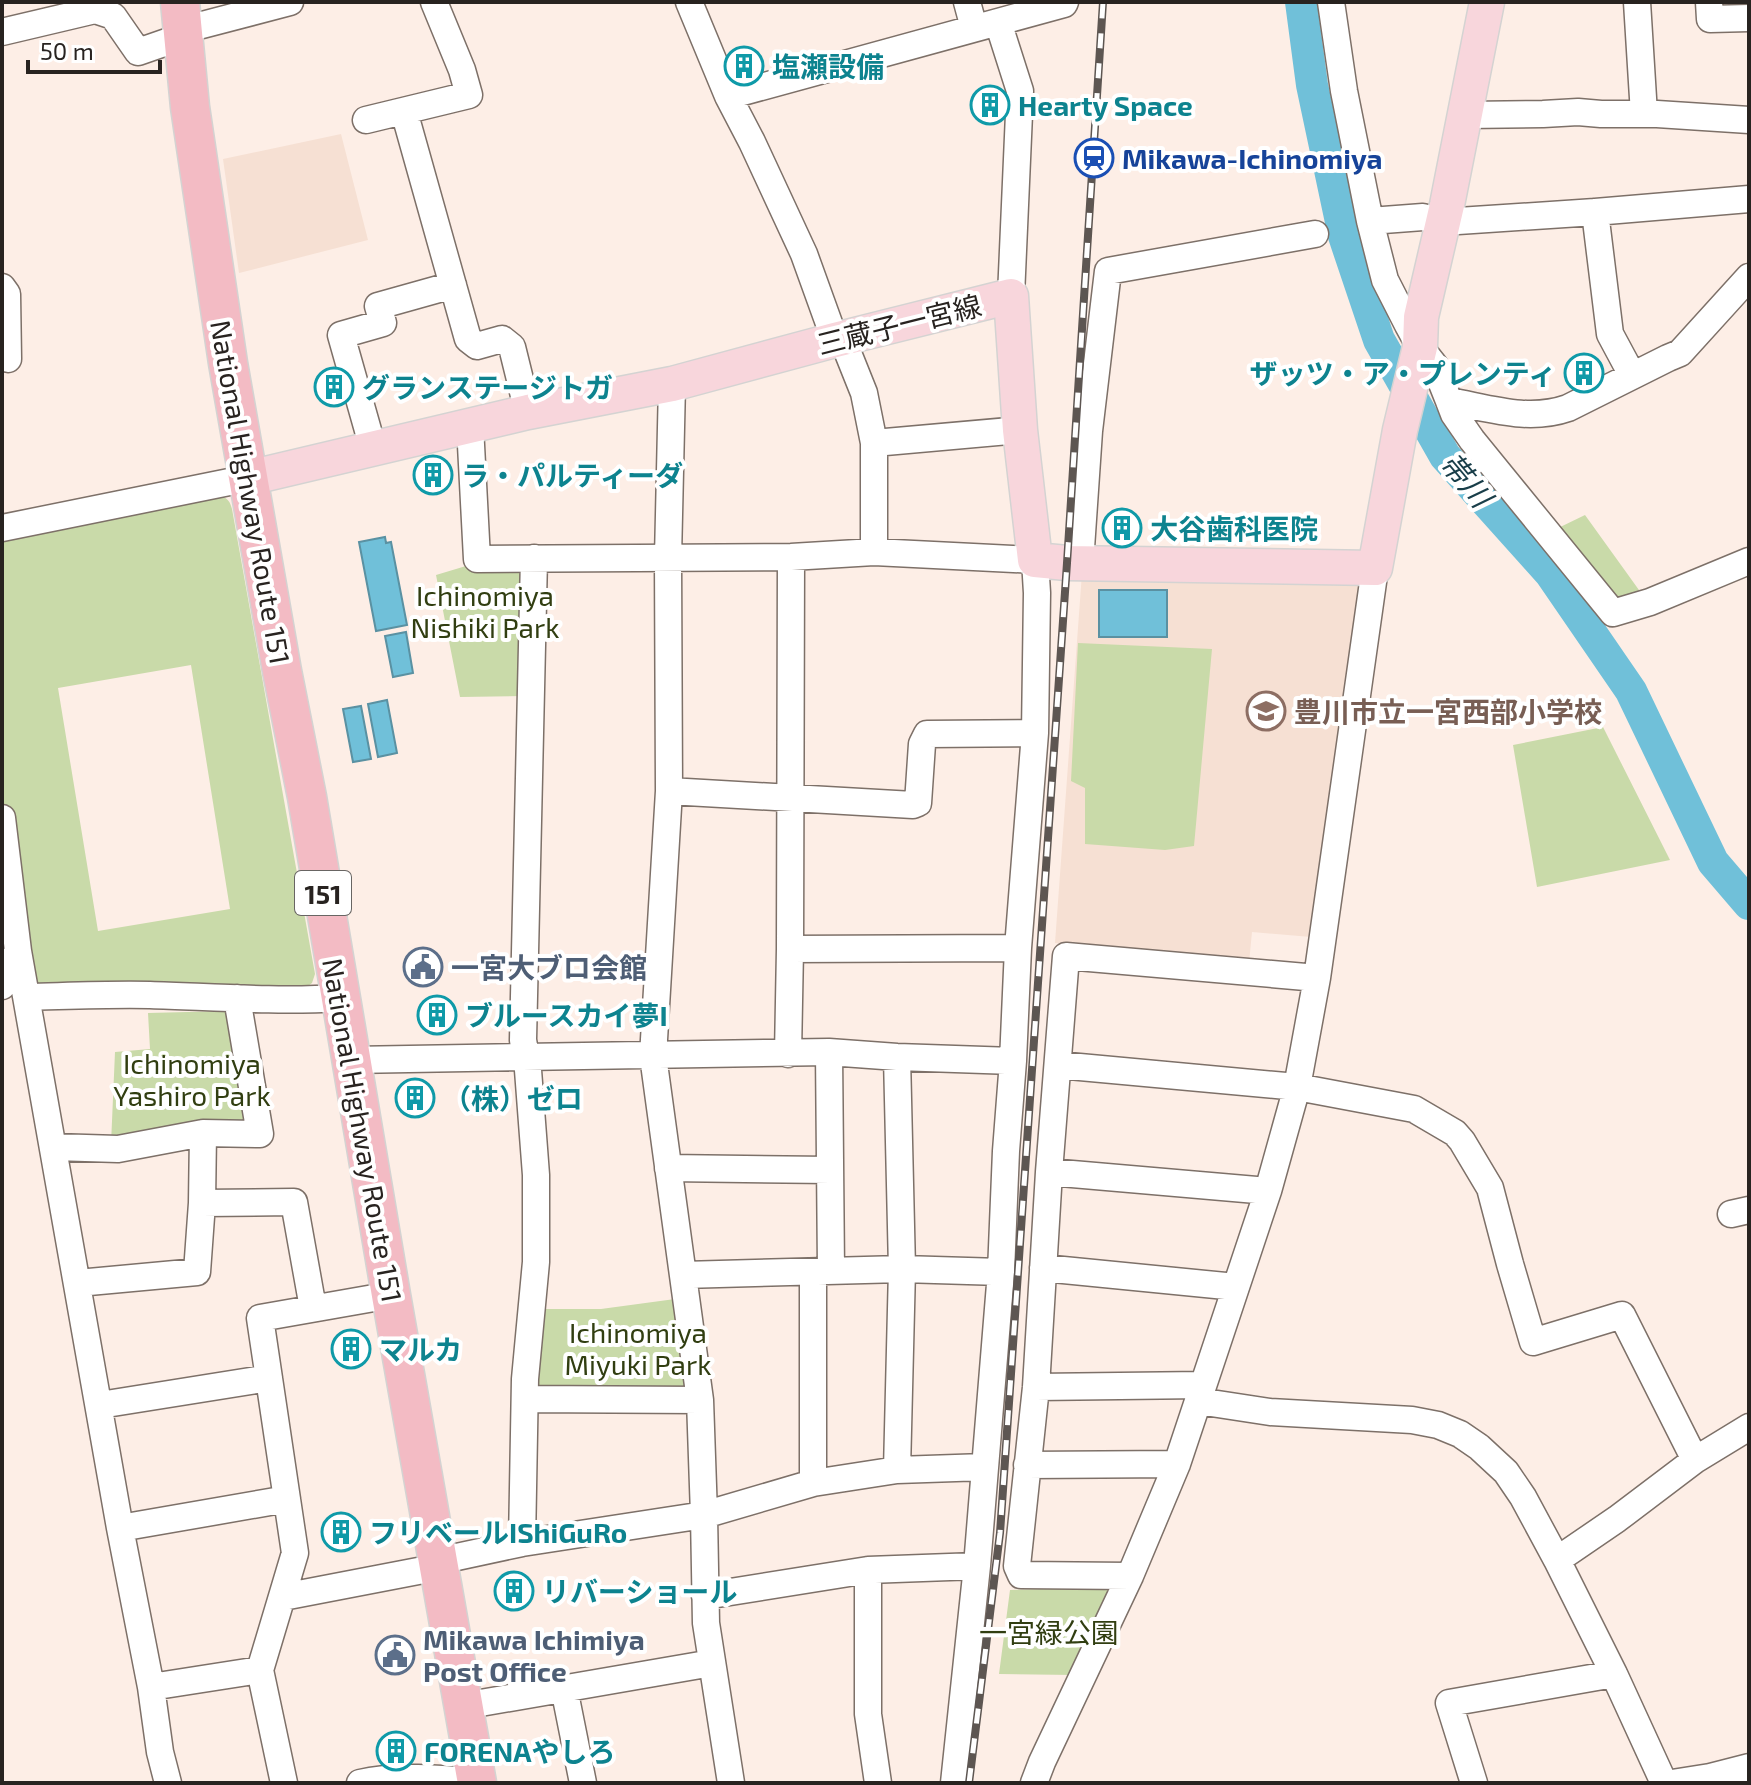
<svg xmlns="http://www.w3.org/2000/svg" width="1751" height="1785" font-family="'Exo 2','Noto Sans JP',sans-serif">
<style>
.built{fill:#f6e0d3}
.green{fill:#c9daa9;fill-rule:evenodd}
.water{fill:#70c0d9;stroke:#5a91a2;stroke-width:2}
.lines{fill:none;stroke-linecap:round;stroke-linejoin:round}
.river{stroke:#70c0d9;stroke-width:32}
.minor-casing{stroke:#7d7068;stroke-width:29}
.major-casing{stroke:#d4d3d2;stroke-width:37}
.highway-casing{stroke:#d4d3d2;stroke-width:41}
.minor{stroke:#fff;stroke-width:26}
.major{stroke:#f8d6dc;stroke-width:34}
.highway{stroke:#f3bbc4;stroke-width:38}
.rail-casing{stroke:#5d5652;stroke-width:8}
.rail{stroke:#fff;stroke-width:5;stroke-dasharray:15;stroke-linecap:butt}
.labels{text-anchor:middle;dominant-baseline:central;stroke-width:8;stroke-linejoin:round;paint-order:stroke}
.shield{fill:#fff;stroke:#686563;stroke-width:2}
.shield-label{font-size:26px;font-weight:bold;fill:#282320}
.culture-label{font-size:28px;font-weight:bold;fill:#0d838f;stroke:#fff;text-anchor:start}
.transit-label{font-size:28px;font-weight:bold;fill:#164399;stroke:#fff;text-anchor:start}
.street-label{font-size:28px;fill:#282320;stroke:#fff}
.park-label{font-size:28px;fill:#313e11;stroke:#fff}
.education-label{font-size:28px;font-weight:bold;fill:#785e54;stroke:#fff;text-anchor:start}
.service-label{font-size:28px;font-weight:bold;fill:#4e5e75;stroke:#fff;text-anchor:start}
.water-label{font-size:30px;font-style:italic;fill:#193e49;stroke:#fff}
</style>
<rect width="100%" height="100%" fill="#fdeee6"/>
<!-- built -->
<path class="built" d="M341,134L368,240L239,273L223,159Z
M1082,573L1366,578L1311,937L1252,932L1249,963L1055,943Z"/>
<!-- green -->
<path class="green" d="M221,496C228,498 230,502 232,509L315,974L312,983L304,989L33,990L2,996V541ZM191,665L230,909L98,931L58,688Z
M1585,515L1644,597L1617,606L1552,531Z
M466,566H521L523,696L460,697L436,575Z
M1078,643L1212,649L1194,846L1165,850L1085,844V788L1071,781Z
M1603,727L1670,860L1537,887L1513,745Z
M227,1011L253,1123L111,1144L115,1052L150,1049L148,1013Z
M675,1299L691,1386L684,1392L531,1386L539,1309H601Z
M1109,1587L1114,1594L1074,1675L999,1674L1010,1590Z"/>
<!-- water -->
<path class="water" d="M385,537L386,543L391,542L407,625L376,631L359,542Z
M1099,590H1167V637H1099Z
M406,632L413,673L393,677L385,636Z
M387,700L397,753L378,757L368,704Z
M361,706L371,759L353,762L343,709Z"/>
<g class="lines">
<!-- river -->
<path class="river" d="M1301,2L1312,85L1344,236L1379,340L1445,456L1550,573L1631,691L1713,862L1749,904"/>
<defs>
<path id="minor" d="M689,2L728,96L752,142L804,254L835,340
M967,2L974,28
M1331,2L1344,91L1370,221L1385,280L1408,325L1420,347L1435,366L1449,401C1489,408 1528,422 1568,408L1668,358L1680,353L1749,277
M1637,2L1644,114
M1709,2L1710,19L1749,18
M998,22L1020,91L1011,296
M183,30L290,2
M2,32L95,10L113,16L138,52L184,36
M728,96L1064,4L1065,2
M404,111L468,339L477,346L502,339L512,347L528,412
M1466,115L1543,114L1578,112L1601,114H1657L1749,120
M366,120L469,95L462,70L434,2
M1595,212L1610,334L1632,375
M1370,221L1423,217L1443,222L1595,212L1749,199
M2,287L7,294L8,359
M842,338L864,393L874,443V552
M672,384L668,558L669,791L653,1056L700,1400L704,1515L706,1623L731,1783
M1449,401L1454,414L1472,440L1613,613L1650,602L1749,561
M470,426L477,559L791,557L874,552L1035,560L1037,593L1035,733L1018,948L1013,1061L1006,1151L1001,1272L977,1566L954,1783
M874,443L1020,430
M373,448L341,335L383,323L378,306L453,285
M2,528L249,478
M1080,563L1089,431L1108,271L1315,234
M669,791L913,805L918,803L922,744L927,734L1035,733
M2,818L18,951L120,1528L151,1687L160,1752L168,1783
M790,949L1018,948
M2,986L5,974L18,951
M27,997C68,996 109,994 150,995C213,997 277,1002 340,998
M829,1052L831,1271
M788,1054L790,949L791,557
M351,1060L829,1052L897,1057L1013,1061
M1058,1065L1297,1087L1414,1109L1455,1133L1462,1141L1490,1188L1510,1264L1533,1342L1622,1315L1695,1460
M54,1147L118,1149L203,1133L260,1134L237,998
M668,1168L830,1170
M1049,1172L1268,1191
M202,1203L294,1202L313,1308
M1731,1214L1749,1210
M1043,1268L1236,1287
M683,1275L902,1269L1001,1272
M78,1283L197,1272L202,1203L203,1133
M1036,1387L1203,1385
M525,1399L700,1400
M1198,1401L1270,1412L1412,1420L1438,1425L1460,1434L1479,1447L1506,1472L1523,1497L1557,1560L1614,1674L1664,1783
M100,1405L269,1378
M1027,1465L1177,1464
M897,1470L902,1269L897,1057
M813,1483L897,1470L985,1467
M120,1528L287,1499
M522,1543L525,1379L536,1262V1175L528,1070L523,1040L534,558
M1557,1560L1617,1519L1695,1460L1749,1427
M438,1561L522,1543L704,1515L813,1483V1272
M868,1570V1714L878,1783
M1130,1576L1021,1575L1017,1566L1036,1387L1049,1172L1066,956L1317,978
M705,1596L868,1570L977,1566
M283,1597L439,1567
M151,1687L260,1670
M564,1688L583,1783
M463,1706L712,1663
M284,1783L260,1670L295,1553L260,1318L391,1295
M360,1783C393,1775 443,1778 476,1782
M1034,1783L1042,1762L1130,1576L1177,1464L1268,1191L1297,1087L1317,978L1375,568
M1474,1783L1449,1703L1614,1674
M1672,1783L1710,1777L1749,1767"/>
<path id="major" d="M249,478L528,412L672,384L835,340L1011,296L1020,430L1035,560L1067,563L1375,568L1400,430L1420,347L1421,317L1447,205L1487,2"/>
<path id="highway" d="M180,2L190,107L228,363L282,671L307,797L391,1295L477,1783"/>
</defs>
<!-- minor casing -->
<use href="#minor" class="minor-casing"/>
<!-- major casing -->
<use href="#major" class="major-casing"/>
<!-- highway casing -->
<use href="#highway" class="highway-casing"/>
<!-- minor -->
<use href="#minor" class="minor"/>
<!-- major -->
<use href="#major" class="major"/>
<!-- highway -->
<use href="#highway" class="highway"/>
<defs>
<path id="rail" d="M969,1783L1000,1533L1067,563L1103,2"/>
</defs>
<!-- rail casing -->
<use href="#rail" class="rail-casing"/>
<!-- rail -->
<use href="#rail" class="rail"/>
</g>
<!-- icons -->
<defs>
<symbol id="building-ring" viewBox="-11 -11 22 22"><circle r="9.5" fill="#fff" stroke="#0f9aa8" stroke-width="1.5"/><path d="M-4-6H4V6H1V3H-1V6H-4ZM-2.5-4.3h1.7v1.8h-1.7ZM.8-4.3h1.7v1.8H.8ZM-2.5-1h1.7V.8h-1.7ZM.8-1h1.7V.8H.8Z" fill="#0f9aa8"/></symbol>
<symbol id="station-ring" viewBox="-11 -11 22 22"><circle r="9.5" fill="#fff" stroke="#1a4fb4" stroke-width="1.5"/><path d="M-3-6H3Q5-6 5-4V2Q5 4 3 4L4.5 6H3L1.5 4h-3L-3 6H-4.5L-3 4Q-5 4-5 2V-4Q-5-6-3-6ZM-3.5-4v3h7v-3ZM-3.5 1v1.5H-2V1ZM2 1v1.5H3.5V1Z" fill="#1a4fb4"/></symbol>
<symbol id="school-ring" viewBox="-11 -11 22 22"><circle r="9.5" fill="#fff" stroke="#8d6e63" stroke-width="1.5"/><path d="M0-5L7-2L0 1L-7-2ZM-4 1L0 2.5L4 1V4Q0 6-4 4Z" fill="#8d6e63"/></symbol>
<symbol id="civic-ring" viewBox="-11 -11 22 22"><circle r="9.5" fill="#fff" stroke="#5c6f8a" stroke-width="1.5"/><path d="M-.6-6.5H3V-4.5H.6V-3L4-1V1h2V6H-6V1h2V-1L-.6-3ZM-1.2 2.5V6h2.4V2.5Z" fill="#5c6f8a"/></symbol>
</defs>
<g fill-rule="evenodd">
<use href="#building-ring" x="722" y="44" width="44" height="44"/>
<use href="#building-ring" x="968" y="83" width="44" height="44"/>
<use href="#station-ring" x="1072" y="136" width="44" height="44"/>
<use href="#building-ring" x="1562" y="351" width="44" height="44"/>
<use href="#building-ring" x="312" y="365" width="44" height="44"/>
<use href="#building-ring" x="411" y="453" width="44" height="44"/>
<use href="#building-ring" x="1100" y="506" width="44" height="44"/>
<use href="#school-ring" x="1244" y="689" width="44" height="44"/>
<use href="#civic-ring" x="401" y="945" width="44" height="44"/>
<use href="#building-ring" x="415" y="993" width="44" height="44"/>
<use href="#building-ring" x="393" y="1076" width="44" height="44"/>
<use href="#building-ring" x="329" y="1327" width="44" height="44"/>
<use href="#building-ring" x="319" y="1510" width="44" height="44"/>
<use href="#building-ring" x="492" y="1569" width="44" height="44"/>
<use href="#civic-ring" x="373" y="1633" width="44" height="44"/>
<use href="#building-ring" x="374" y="1729" width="44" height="44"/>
</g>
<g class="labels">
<!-- shield labels -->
<rect class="shield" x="295" y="871" width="56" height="44" rx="6"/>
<g class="shield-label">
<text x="323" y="893">151</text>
</g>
<!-- culture labels -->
<g class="culture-label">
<text x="772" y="66">塩瀬設備</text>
<text x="1018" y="105">Hearty Space</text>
<text x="1556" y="373" text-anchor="end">ザッツ・ア・プレンティ</text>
<text x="362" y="387">グランステージトガ</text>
<text x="461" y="475">ラ・パルティーダ</text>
<text x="1150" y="528">大谷歯科医院</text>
<text x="465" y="1015">ブルースカイ夢I</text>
<text x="443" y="1098">（株）ゼロ</text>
<text x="379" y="1349">マルカ</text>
<text x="369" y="1532">フリベールIShiGuRo</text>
<text x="542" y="1591">リバーショール</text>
<text x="424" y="1751">FORENAやしろ</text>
</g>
<!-- transit labels -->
<g class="transit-label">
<text x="1122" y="158">Mikawa-Ichinomiya</text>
</g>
<!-- street labels -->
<g class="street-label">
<text transform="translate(899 324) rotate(-14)">三蔵子一宮線</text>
<text transform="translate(251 492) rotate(80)">National Highway Route 151</text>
<text transform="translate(363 1130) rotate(80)">National Highway Route 151</text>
</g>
<!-- park labels -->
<g class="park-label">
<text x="485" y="595">Ichinomiya<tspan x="485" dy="32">Nishiki Park</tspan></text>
<text x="192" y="1063">Ichinomiya<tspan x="192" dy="32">Yashiro Park</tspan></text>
<text x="638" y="1332">Ichinomiya<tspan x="638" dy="32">Miyuki Park</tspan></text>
<text x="1049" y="1632">一宮緑公園</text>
</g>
<!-- education labels -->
<g class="education-label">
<text x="1294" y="711">豊川市立一宮西部小学校</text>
</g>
<!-- service labels -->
<g class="service-label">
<text x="451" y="967">一宮大ブロ会館</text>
<text x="423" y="1639">Mikawa Ichimiya<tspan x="423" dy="32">Post Office</tspan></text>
</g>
<!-- water labels -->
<g class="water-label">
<text transform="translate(1467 479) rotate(50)">帯川</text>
</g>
</g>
<!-- border -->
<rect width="1751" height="1785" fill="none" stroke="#282320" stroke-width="8"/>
<!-- scale -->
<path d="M28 60v12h132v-12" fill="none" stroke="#282320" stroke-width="4"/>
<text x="40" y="60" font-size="24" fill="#282320" stroke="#ffffff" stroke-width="6" paint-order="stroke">50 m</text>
</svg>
